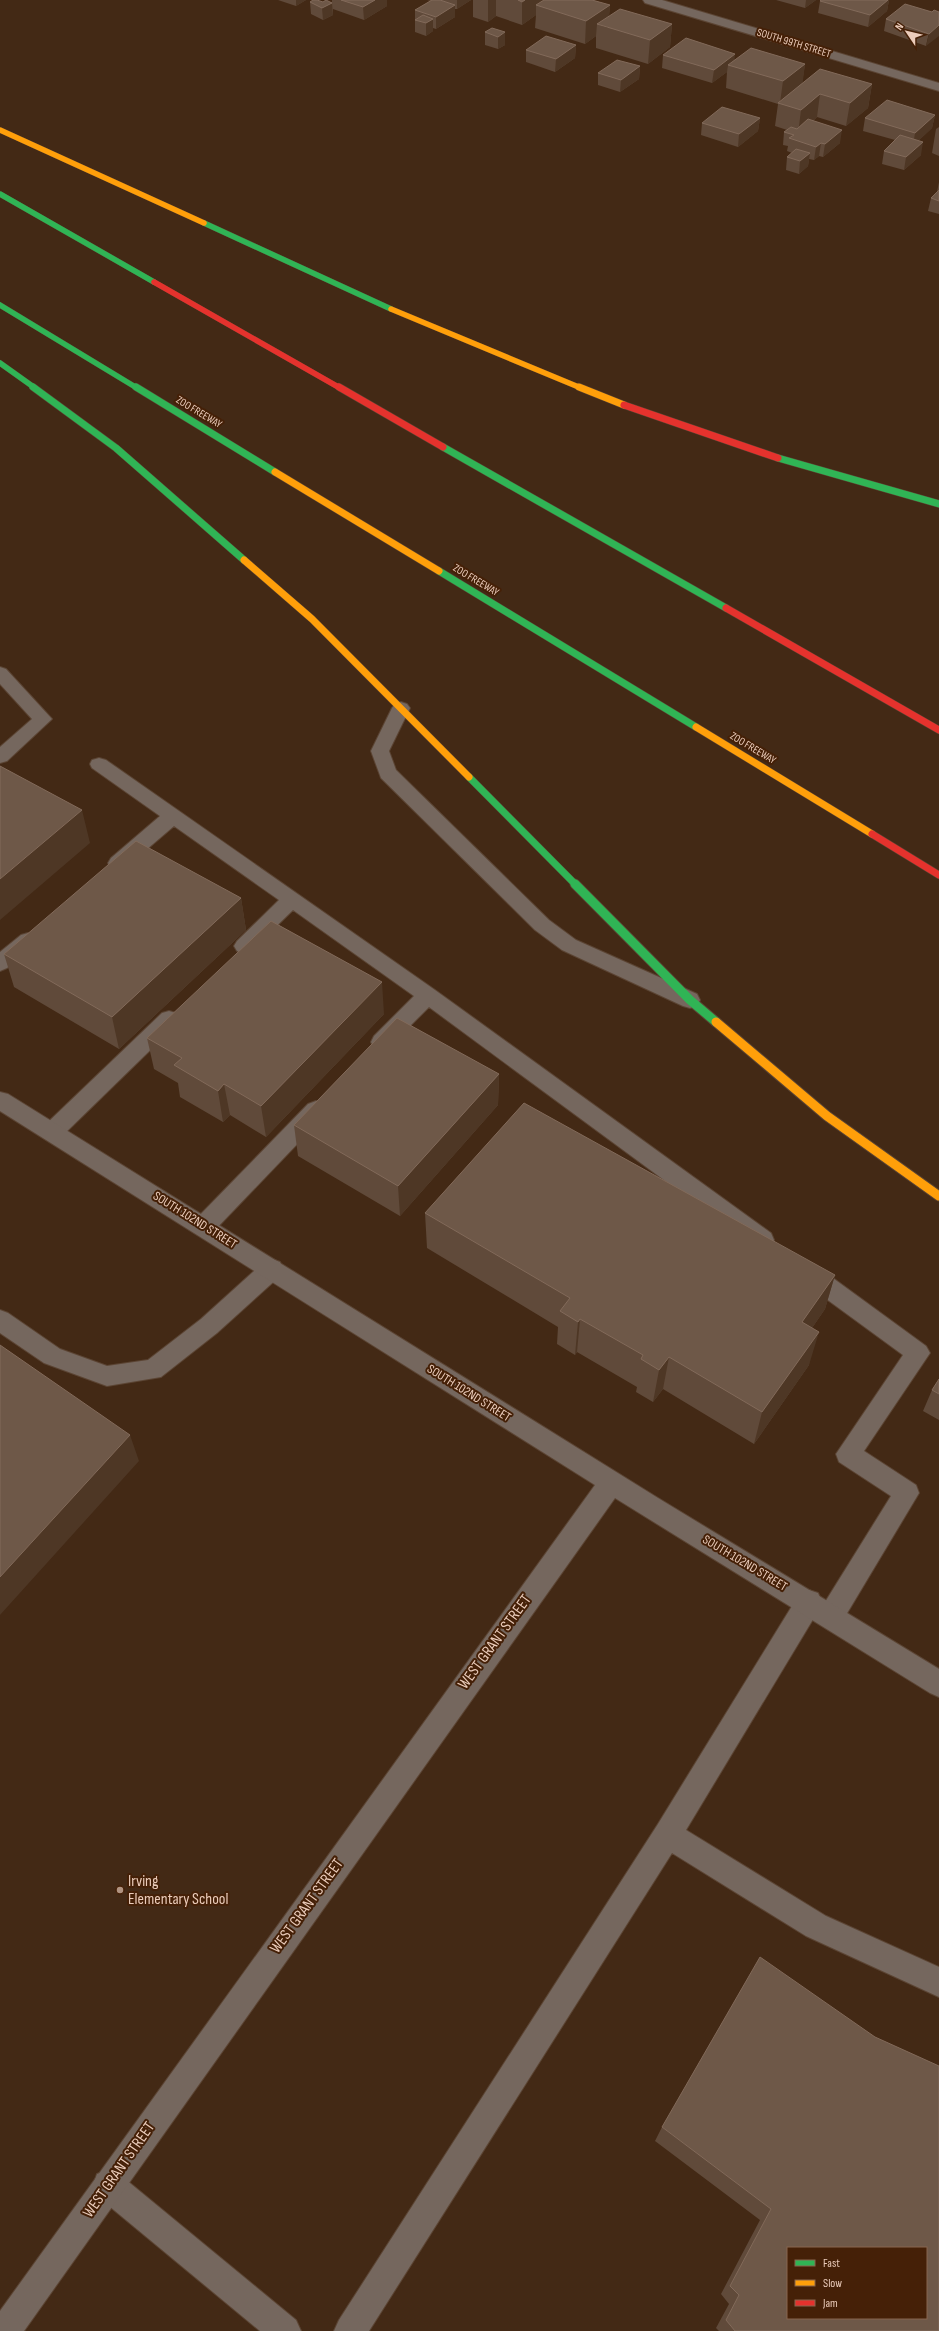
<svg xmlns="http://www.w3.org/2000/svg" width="939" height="2331" font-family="'Sofia Sans Condensed',sans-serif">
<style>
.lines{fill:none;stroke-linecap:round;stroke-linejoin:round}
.lane-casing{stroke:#5b4433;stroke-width:2}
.street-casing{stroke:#5b4433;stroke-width:2}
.fast-far2-casing{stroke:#5b4433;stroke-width:6}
.fast-far1-casing{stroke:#5b4433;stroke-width:8}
.fast-casing{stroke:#5b4433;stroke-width:11}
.slow-far2-casing{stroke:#5b4433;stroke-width:6}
.slow-far1-casing{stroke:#5b4433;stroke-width:8}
.slow-casing{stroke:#5b4433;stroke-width:11}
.jam-far1-casing{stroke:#5b4433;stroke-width:6}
.jam-casing{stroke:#5b4433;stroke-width:8}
.lane{fill:#75675e;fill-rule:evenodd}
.street{fill:#75675e;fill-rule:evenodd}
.fast-far2{stroke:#30b455;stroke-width:5.5}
.fast-far1{stroke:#30b455;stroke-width:7}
.fast{stroke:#30b455;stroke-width:9}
.slow-far2{stroke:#ff9f0a;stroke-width:5.5}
.slow-far1{stroke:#ff9f0a;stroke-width:7}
.slow{stroke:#ff9f0a;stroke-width:9}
.jam-far1{stroke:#e5322d;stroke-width:5.5}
.jam{stroke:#e5322d;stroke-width:7}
.wall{fill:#604a3a}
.shaded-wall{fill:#4e3725}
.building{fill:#6e5848;stroke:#826a5a;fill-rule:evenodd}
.poi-dot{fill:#b09381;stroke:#452007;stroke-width:1.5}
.labels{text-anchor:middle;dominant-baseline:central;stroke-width:4;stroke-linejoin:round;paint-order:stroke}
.far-street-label{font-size:11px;fill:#ebccbb;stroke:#452007}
.street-label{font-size:13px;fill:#ebccbb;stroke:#452007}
.near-street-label{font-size:16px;fill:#ebccbb;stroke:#452007}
.near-poi-label{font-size:16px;fill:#ebccbb;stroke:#452007;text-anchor:start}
</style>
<rect width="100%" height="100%" fill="#432915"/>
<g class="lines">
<defs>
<path id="lane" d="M0,667L6,669L52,719L7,761L0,763V747L32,719L0,684Z
M401,702L407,704L410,708L389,751L396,770L549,920L576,940L697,994L700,1000L697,1006L690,1008L683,1006L562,950L535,930L381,778L371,751L392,708L395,704Z
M99,758L106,760L435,990L771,1233L774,1240L771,1247L763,1249L755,1247L429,1007L388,1048L381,1050L374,1048L371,1042L374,1036L414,996L293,910L251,951L244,953L237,951L234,946L237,941L279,900L174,826L125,868L118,870L111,868L108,863L111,858L160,816L92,768L90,764L92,760Z
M28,933L35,935L38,940L35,945L7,968L0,971V952L21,935Z
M169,1011L176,1013L179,1019L176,1025L60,1138L52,1141L44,1138L41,1132L44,1126L162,1013Z
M316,1101L324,1104L327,1110L324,1116L212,1233L204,1235L196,1233L193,1226L196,1219L308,1104Z
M272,1259L280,1262L283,1269L280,1276L217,1333L161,1377L107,1386L44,1363L0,1333V1310L8,1313L60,1349L107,1366L148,1360L201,1319L264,1262Z
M807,1262L815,1265L926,1346L930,1353L864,1451L916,1485L919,1493L840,1625L831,1628L822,1625L818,1616L822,1607L891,1496L839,1462L836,1454L903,1355L799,1279L796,1272L799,1265Z
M809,1590L818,1593L822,1602L818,1611L686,1830L826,1916L939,1967V1997L806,1936L672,1853L369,2331H334L339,2320L658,1824L800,1593Z
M108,2170L119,2174L296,2320L301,2331H260L97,2196L93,2185L97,2174Z"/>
<path id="street" d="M643,0H662L939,83V91L645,3Z
M0,1092L8,1094L658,1498L939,1669V1697L930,1693L615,1498L24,2331H0V2311L595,1485L0,1111Z"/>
<path id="fast-far2" d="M0,194L154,282
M204,223L391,309
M0,305L137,388
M0,363L35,388"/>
<path id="fast-far1" d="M33,387L116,448L244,560
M136,387L275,472
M443,447L726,608
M778,458L939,504
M439,571L696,727
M469,777L576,885"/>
<path id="fast" d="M575,884L690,1000L716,1022"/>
<path id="slow-far2" d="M0,130L204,223
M391,309L581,388"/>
<path id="slow-far1" d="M579,387L624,405
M275,472L439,571
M244,560L312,619L469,777
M696,727L872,834"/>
<path id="slow" d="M716,1022L827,1116L939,1196"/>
<path id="jam-far1" d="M154,282L340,388"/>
<path id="jam" d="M339,387L443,447
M624,405L778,458
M726,608L939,730
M872,834L939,875"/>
</defs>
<!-- lane casing -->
<use href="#lane" class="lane-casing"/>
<!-- street casing -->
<use href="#street" class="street-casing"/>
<!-- fast-far2 casing -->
<use href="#fast-far2" class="fast-far2-casing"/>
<!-- fast-far1 casing -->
<use href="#fast-far1" class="fast-far1-casing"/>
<!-- fast casing -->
<use href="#fast" class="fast-casing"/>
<!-- slow-far2 casing -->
<use href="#slow-far2" class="slow-far2-casing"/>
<!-- slow-far1 casing -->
<use href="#slow-far1" class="slow-far1-casing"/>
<!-- slow casing -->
<use href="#slow" class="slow-casing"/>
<!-- jam-far1 casing -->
<use href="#jam-far1" class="jam-far1-casing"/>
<!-- jam casing -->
<use href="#jam" class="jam-casing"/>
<!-- lane -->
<use href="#lane" class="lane"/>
<!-- street -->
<use href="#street" class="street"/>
<!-- fast-far2 -->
<use href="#fast-far2" class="fast-far2"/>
<!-- fast-far1 -->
<use href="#fast-far1" class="fast-far1"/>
<!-- fast -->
<use href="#fast" class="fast"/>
<!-- slow-far2 -->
<use href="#slow-far2" class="slow-far2"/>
<!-- slow-far1 -->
<use href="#slow-far1" class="slow-far1"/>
<!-- slow -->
<use href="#slow" class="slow"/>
<!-- jam-far1 -->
<use href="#jam-far1" class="jam-far1"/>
<!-- jam -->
<use href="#jam" class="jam"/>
</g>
<!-- wall -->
<path class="wall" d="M278,0H306L296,6Z
M332,0H387V6L364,20L333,9V15L323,20L311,14L310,2H332Z
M427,0H471L457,9H455V17L436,29L433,28V31L426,36L415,32V10L431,1Z
M473,0H592L610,5L609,16L672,24L670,47L648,64L596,48V36L585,44L535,28L536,15L522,25L496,16L488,22L473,17Z
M776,0H816L805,8Z
M821,0H889L887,11L868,27L818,13L820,1Z
M934,10L926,46L884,31L886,19L932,12Z
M492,28L505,45L498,49L485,45V32Z
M576,45L575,58L555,72L526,62V50Z
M663,55L805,64L802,83L872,84L868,108L846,126L817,117L813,121L840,143L823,157L819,156L814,160L809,159L808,166L799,174L786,170L787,157L792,153L787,151L788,146L783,145L784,132L787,130L775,126L778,104L726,88L727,72L712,83L662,68Z
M640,66L639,79L620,92L598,85V73Z
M935,115L932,128L918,141L921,155L904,170L882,164L884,151L895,140L863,131L865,118Z
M760,118L758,131L738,147L701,135L702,123Z
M939,127V156L932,153L936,129Z
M939,182V214L928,211L931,198L938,192H937Z
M241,898L246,930L119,1049L14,987L4,954Z
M384,1014L266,1137L230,1115L223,1122L180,1097L178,1083L154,1069L147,1038Z
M499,1074L498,1105L400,1216L298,1156L294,1125Z
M425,1213L835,1275L825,1309L812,1328L809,1365L754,1444L663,1389L653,1402L636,1392L637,1387L577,1352L575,1355L557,1344L558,1327L427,1248Z
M939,1379V1420L923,1411L932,1390Z
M662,2127L939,2331H719L716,2328L729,2304L721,2294L760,2220L655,2141Z"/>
<!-- shaded-wall -->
<path class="shaded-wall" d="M296,0H306L296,6Z
M375,0H387V6L364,20L363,7Z
M457,0H471L457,9Z
M488,0H496V16L488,22Z
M525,0H545L536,5V15L522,25V2Z
M806,0H816L805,8Z
M888,0H889L887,11L868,27L870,15Z
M332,3L333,15L323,20L322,8Z
M455,5V17L436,29V17Z
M610,5L608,28L597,24L596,36L585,44L586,21Z
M433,19V31L426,36V23Z
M672,24L670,47L648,64L650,40Z
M939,25V36L926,46L929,34Z
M505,32V45L498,49V37Z
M576,45L575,58L555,72L556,59Z
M735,54L734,66L728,65L727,72L712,83L714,70Z
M805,64L802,88L780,103L783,81Z
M640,66L639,79L620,92L621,80Z
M872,84L868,108L846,126L850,103Z
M820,94L817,117L798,134L801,110Z
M935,115L932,128L913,146L915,133Z
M760,118L758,131L738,147L739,134Z
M842,130L840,143L823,157L825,144Z
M923,142L921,155L904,170L906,157Z
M821,143L819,156L814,160L816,147Z
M810,153L808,166L799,174L800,161Z
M82,810L90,843L0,920V879Z
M241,898L246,930L119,1049L112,1017Z
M382,982L384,1014L266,1137L261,1106Z
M499,1074L498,1105L400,1216L398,1186Z
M224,1084L230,1115L223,1122L218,1091Z
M835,1275L825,1309L793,1356L802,1322Z
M580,1319L577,1352L575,1355L578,1322Z
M819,1332L809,1365L754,1444L762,1412Z
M669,1357L663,1389L653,1402L659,1370Z
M130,1435L139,1461L0,1615V1577Z"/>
<!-- building -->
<path class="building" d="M313,0H317L323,2L326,0L332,3L322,8L310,2Z
M341,0H375L363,7Z
M432,0H440L455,5L436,17L415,10Z
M518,0H525L522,2Z
M544,0H592L610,5L586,21L536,5Z
M821,0H888L870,15L820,1Z
M905,4L932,12L934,10L939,12V25L929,34L886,19Z
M620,9L672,24L650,40L597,24Z
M423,15L433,19L426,23L415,20Z
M492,28L505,32L498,37L485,32Z
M546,36L576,45L556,59L526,50Z
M686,38L735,54L714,70L663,55Z
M751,48L805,64L783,81L728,65Z
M617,60L640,66L621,80L598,73Z
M820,69L872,84L850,103L820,94L801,110L778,103Z
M887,100L935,115L915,133L865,118Z
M722,107L760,118L739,134L702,123Z
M808,119L842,130L825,144L821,143L816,147L789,138L794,135L784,132L791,127L797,129Z
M900,135L923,142L906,157L884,151Z
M796,149L810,153L800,161L787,157Z
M939,190V201L931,198Z
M0,766L82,810L0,879Z
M136,841L241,898L112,1017L4,954Z
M271,921L382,982L261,1106L224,1084L218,1091L174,1065L182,1058L147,1038Z
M397,1018L499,1074L398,1186L294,1125Z
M524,1103L835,1275L802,1322L819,1332L762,1412L669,1357L659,1370L641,1359L643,1355L580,1319L578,1322L560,1311L570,1298L425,1213Z
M0,1345L130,1435L0,1577Z
M939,1379V1394L932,1390Z
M760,1957L875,2037L939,2066V2331H735L726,2320L739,2295L730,2286L771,2209L662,2127ZM788,2248H926V2318H788Z"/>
<!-- markers -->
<circle class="poi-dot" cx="120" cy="1890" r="4"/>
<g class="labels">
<!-- far-street labels -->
<g class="far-street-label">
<text transform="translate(794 43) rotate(17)">SOUTH 99TH STREET</text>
<text transform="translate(199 412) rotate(31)">ZOO FREEWAY</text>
<text transform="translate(476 580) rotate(31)">ZOO FREEWAY</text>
<text transform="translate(753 748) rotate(31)">ZOO FREEWAY</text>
</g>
<!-- street labels -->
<g class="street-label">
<text transform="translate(195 1220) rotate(32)">SOUTH 102ND STREET</text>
<text transform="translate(469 1393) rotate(32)">SOUTH 102ND STREET</text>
<text transform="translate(745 1563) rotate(31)">SOUTH 102ND STREET</text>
</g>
<!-- near-street labels -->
<g class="near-street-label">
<text transform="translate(495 1642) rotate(-54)">WEST GRANT STREET</text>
<text transform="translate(307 1906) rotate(-54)">WEST GRANT STREET</text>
<text transform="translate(119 2170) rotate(-55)">WEST GRANT STREET</text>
</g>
<!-- near-poi labels -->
<g class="near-poi-label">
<text x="128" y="1881">Irving<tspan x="128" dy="18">Elementary School</tspan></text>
</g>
</g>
<!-- legend -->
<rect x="787" y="2247" width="140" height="72" fill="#452007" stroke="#87654f"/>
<rect x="795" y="2260" width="20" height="6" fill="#30b455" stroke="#87654f"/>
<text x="823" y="2267" font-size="12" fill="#ebccbb">Fast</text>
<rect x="795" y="2280" width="20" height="6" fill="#ff9f0a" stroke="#87654f"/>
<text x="823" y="2287" font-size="12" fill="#ebccbb">Slow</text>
<rect x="795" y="2300" width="20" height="6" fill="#e5322d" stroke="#87654f"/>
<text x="823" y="2307" font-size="12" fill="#ebccbb">Jam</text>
<!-- north arrow -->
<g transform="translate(907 32) rotate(305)" stroke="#452007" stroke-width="3" paint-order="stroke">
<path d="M0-3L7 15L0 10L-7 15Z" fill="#ebccbb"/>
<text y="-6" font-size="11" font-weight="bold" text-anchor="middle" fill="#ebccbb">N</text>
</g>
</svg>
